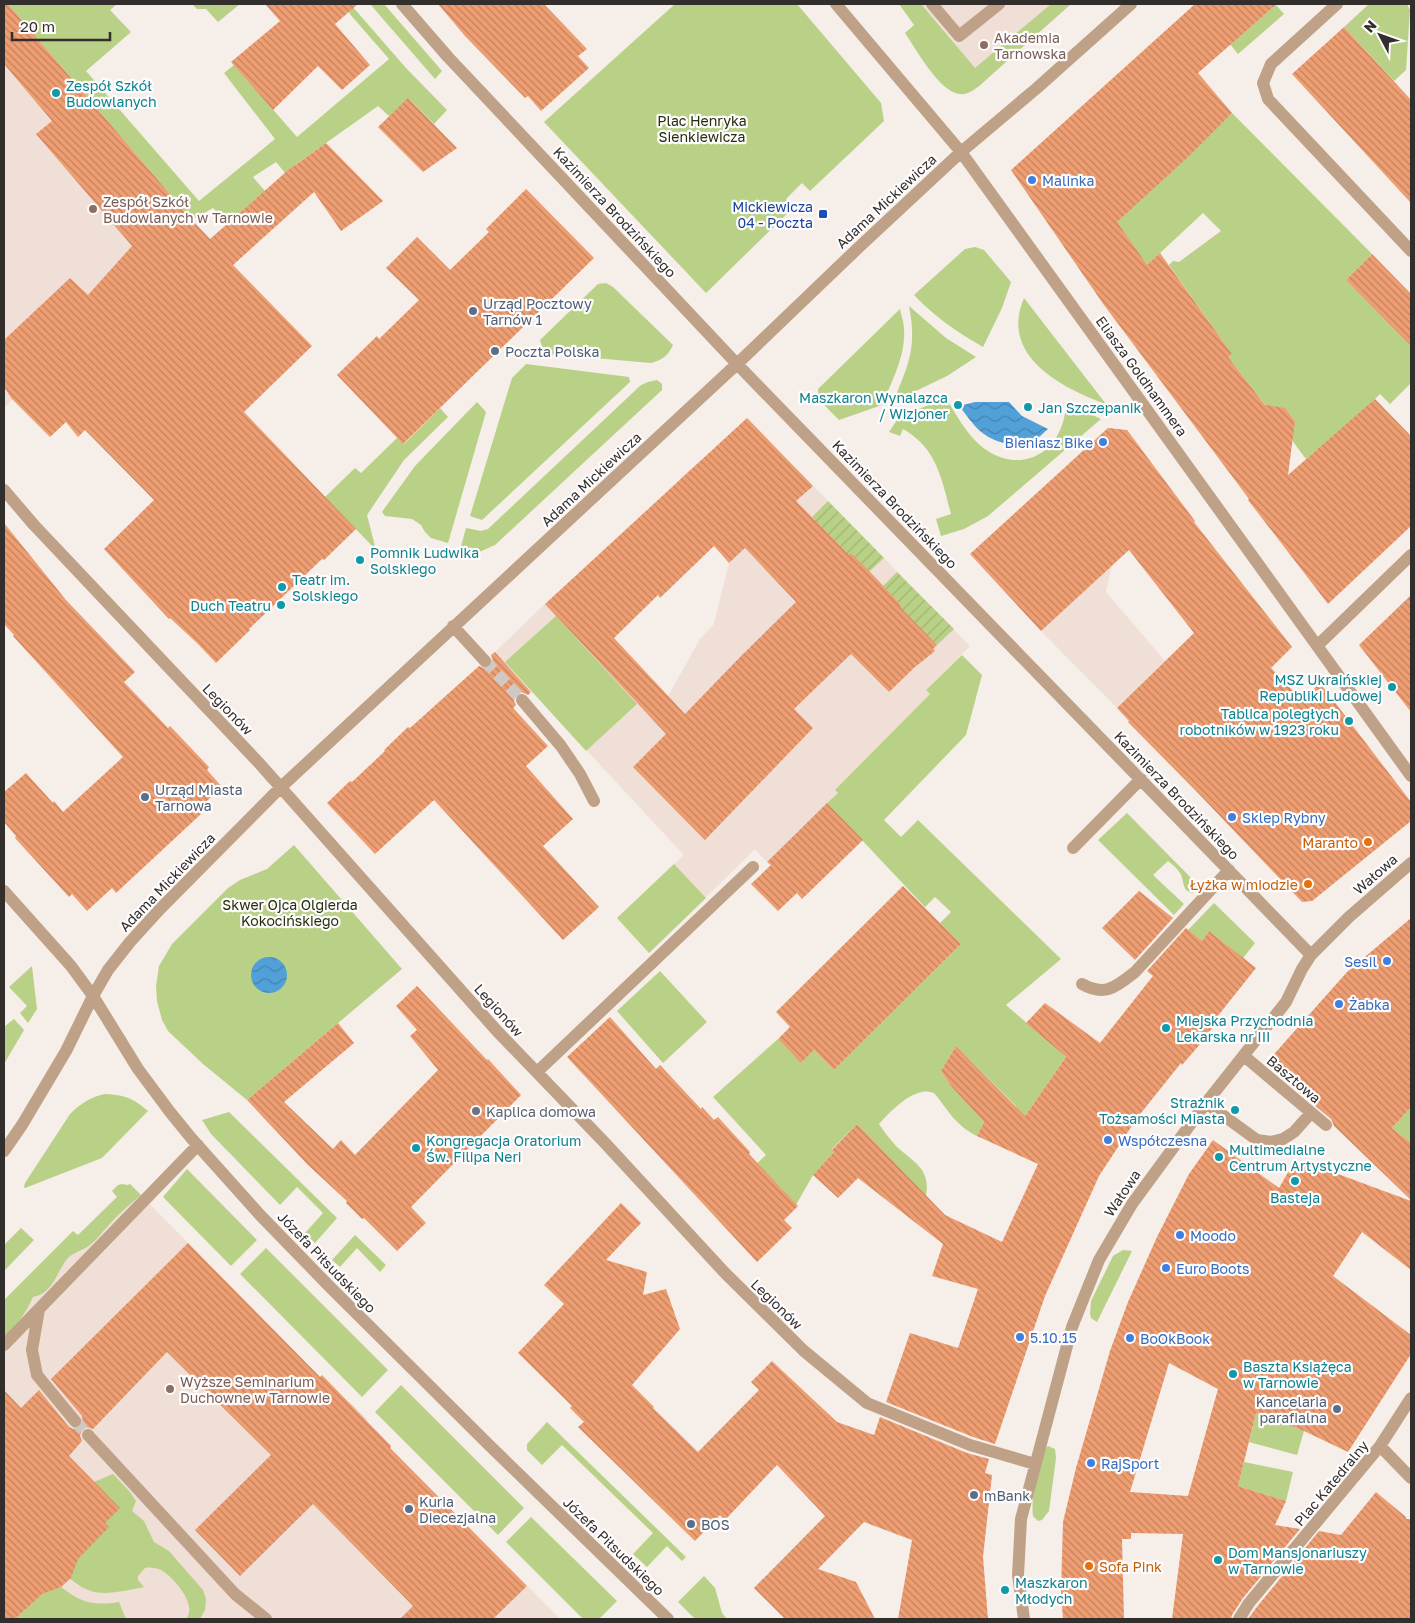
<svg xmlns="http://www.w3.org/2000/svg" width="1415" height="1623" font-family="'Golos Text',sans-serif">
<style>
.built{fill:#efdfd7}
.green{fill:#b9d186}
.garden{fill:url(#garden-furrows)}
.water{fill:url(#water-waves)}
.building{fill:url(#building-back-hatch);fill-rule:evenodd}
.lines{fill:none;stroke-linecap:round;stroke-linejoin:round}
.minor-tunnel{stroke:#cfc8c3;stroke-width:12;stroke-dasharray:12 6;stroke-linecap:butt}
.minor{stroke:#bea186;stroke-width:12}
.education-dot{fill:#8d6e63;stroke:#fefcfc;stroke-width:2}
.culture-dot{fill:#0f9aa8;stroke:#fefcfc;stroke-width:2}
.shop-dot{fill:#3f7fe0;stroke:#fefcfc;stroke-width:2}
.transit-dot{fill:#1a4fb4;stroke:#fefcfc;stroke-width:2}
.service-dot{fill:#5c6f8a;stroke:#fefcfc;stroke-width:2}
.food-dot{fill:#e8710a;stroke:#fefcfc;stroke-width:2}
.worship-dot{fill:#6b7280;stroke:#fefcfc;stroke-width:2}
.labels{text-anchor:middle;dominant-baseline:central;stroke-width:4.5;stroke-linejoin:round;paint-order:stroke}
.education-label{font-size:14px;fill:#785e54;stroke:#fefcfc;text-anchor:start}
.culture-label{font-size:14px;fill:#0d838f;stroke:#fefcfc;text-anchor:start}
.park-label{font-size:14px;fill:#242e0b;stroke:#fefcfc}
.shop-label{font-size:14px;fill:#366cbe;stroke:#fefcfc;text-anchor:start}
.street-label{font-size:14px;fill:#312e2c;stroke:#fefcfc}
.transit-label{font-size:14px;fill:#164399;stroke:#fefcfc;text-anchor:end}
.service-label{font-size:14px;fill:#4e5e75;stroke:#fefcfc;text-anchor:start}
.food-label{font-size:14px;fill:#c56008;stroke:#fefcfc;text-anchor:end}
.worship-label{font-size:14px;fill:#5b616d;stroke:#fefcfc;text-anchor:start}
</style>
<defs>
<pattern id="garden-furrows" width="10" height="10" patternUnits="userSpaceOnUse" patternTransform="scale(1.25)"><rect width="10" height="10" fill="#b9d186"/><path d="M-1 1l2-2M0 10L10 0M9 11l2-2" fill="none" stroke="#a0b474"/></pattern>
<pattern id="water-waves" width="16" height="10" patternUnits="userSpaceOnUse" patternTransform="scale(1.25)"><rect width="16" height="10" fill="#52a0d8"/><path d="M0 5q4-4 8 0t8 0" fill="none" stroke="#4583af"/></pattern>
<pattern id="building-back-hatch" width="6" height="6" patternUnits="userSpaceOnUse" patternTransform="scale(1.25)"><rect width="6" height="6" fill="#ef9e72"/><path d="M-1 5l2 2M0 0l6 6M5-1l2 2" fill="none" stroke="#c2815e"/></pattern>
</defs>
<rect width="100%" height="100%" fill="#f6eee9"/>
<!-- built -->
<path class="built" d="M4,4H7L192,220L4,408Z
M909,4H1071L978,87Z
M746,419L750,421L771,442L769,443L794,470L796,468L970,646L926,690L930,694L836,790L838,792L767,862L755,849L649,953L617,918L684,855L495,652L545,604L649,716L668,696L700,639L714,624L729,563L743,550L680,478L727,438Z
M1108,428L1127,430L1141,448L1113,560L1106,592L1165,661L1117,708L1041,631L970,554Z
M130,1184L320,1377L322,1375L349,1403L350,1402L367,1419L366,1421L391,1446L390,1448L560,1619H4V1311Z"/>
<!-- green -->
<path class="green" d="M8,4H117L110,10L131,32L86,71L199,201L275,139L224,73L234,65L297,137L389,59L349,13L352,6L406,68L447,110L434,124L409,99L389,116L378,106L295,165L300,191L276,162L253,177L265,191L228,223L213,208L192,220Z
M192,4H240L218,22L206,9H197Z
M370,4H384L442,71L435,79Z
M675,4H797L881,103L884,121L810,191L802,183L786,199L794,207L706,293L544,122Z
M899,4H921L975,68L1051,4H1071L978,87C972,91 967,95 960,94C939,92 916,49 905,33L914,25Z
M1369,4H1407L1410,10L1406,70L1394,81L1344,27Z
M1276,5L1284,14L1238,54L1230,44Z
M1232,113L1372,254L1346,280L1411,346V383L1390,404L1380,394L1361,413L1306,459L1285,431L1295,424V421L1285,408L1273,415L1228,357L1232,354L1169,265L1173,261L1179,262L1221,231L1203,213L1145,267L1115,223Z
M975,247L984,250L1011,282L1002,308L983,347C957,332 935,317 914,295L965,249Z
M606,283L613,287L673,345C668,356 662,360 651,363L549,354L543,350L540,340L598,284Z
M1024,298L1106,404C1062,388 999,356 1024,298Z
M909,306L946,338L976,357L947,376L893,402C909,364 917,347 909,306Z
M900,309C901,315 904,322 904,329C906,355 892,381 882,405L839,420C831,411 818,402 818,389Z
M526,364L629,377L630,382L482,520L470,516L512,378Z
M657,380L662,384V390L495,545L477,553L460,550L466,528L481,531L488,529L641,385L648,382Z
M946,398C957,416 969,439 988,451C1017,470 1051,458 1062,425C1065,418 1065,410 1067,403L1101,419L988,516L964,529L941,536L936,519L951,514C942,480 937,448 903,429L900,436L889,432L899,417Z
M477,402L486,412L448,543L431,538L425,532L421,525L412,519L385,516L382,512L384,509L415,466Z
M440,408L448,417L404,460L367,515L376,550L325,497L355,468L361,473L397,438L404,444Z
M556,616L637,704L586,751L505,662Z
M962,655L982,675L966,735L884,820L901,837L918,820L1061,959L1006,1005L1066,1057L1018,1126L1005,1119L1016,1106L956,1046L941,1071L951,1086L984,1122L977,1136C955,1125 949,1111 934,1093C931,1092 926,1091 922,1092C906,1095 890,1112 879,1124C884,1132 890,1139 896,1146C913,1162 931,1168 926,1196L857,1124L832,1149L834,1152L813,1175L792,1212L777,1196L783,1190L773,1180L751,1169L766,1155L713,1097L778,1039L801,1063L814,1050L834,1070L961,944L940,923L951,912L935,897L925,907L827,803L838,793L835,790L930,694L926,690Z
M1127,813L1199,886L1193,893C1181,891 1185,881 1180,873C1177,868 1172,864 1168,861L1153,875L1184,904L1174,915L1098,840Z
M294,845L402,969L247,1100L203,1064L168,1031L162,1020L157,1001L156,986L159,966L172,944L228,888L240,880L267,869Z
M674,864L706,898L649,953L617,918Z
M1214,903L1255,943L1236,967L1227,945L1209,931L1202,941L1188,930Z
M32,966L37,1009L28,1023L20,1013L27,1006L9,987Z
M660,971L707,1022L663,1063L617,1011Z
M14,1019L24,1030L4,1064V1025L5,1026Z
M105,1094C125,1095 133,1098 148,1111L102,1158L25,1188L24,1187L25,1183L70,1114C81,1103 91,1097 105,1094Z
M1411,1107V1143L1392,1128Z
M229,1112L337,1218L315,1243L305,1233L323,1213L297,1187L280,1205L211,1134L202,1120Z
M187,1169L257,1240L231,1266L163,1197Z
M122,1184L128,1185L130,1184L141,1195C129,1205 117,1215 107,1227C101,1233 98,1239 91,1244C85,1250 73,1252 68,1258C56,1272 54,1293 33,1297C26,1313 17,1325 4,1337V1300L73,1231L78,1235L117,1197L112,1191L118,1185Z
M21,1228L34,1240L4,1271V1245Z
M355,1235L386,1265L380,1272L357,1248L340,1267L332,1260Z
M266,1248L388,1370L362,1397L240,1274Z
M1123,1250L1132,1251L1097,1322L1091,1318L1090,1314L1091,1301L1113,1256Z
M401,1385L524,1508L498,1535L375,1412Z
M1256,1413L1304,1431L1297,1455L1249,1442Z
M547,1422L686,1557L682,1561L667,1546L647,1567L633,1554L653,1533L562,1445L542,1465L527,1450V1444Z
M1048,1446L1055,1449L1056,1458L1049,1511L1042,1520L1038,1521L1033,1516C1031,1505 1036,1471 1039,1460C1041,1455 1044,1449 1048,1446Z
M1244,1462L1293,1472L1286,1501L1238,1486Z
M113,1474L130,1492L136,1501L132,1511L144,1521L154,1542L169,1551L203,1590L206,1599L205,1610L200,1619H186C187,1617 189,1615 189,1612C192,1599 172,1576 161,1570C156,1568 151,1567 145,1568L138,1576V1580L144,1587C130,1590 104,1596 91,1591C83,1589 76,1583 70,1579L76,1551L105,1523L94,1482Z
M531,1517L617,1601L599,1619H583L506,1542Z
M704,1576L715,1588L722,1613L727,1619H695L678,1602Z
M61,1587C81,1603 94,1606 119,1602L126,1619H15L25,1610L20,1604L35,1591Z"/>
<!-- garden -->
<path class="garden" d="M828,501L884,558L869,572L851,554L848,556L845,551L818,524L814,521L815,520L812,517Z
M897,572L954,629L937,645L899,608L901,605L883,586Z"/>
<!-- water -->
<path class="water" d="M975,402H1009L1022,416L1048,429C1044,432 1040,437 1036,439C1019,450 994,443 980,431C972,424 966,414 959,406Z
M251 975a18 18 0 1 1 36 0a18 18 0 1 1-36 0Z"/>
<!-- building -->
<path class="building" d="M4,4H8L192,220L210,239L287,171L326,143L383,201L341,231L314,192L233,265L312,346L244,412L356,529L324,560L322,559L249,629L250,630L216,663L197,643L170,618L169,619L104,549L154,500L85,430L78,437L66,422L50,437L12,399L4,387V340L70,278L88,295L132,246L36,134L52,121L4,64Z
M265,4H358L335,24L370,65L342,90L318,66L273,110L231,62L280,21Z
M438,4H544L587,49L578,56L589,68L541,111L528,96L525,98L465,36Z
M1195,4H1277L1198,73L1232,113L1188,157L1117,222L1147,265L1160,253L1232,354L1228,357L1265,405L1285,408L1295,421L1288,475L1375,399L1411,436V526L1328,604L1248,500L1249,499L1104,305L1011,170Z
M1344,27L1411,100V203L1292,74Z
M408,98L457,148L423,172L378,127Z
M526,189L594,258L403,444L337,375L377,336L379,339L419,300L386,268L417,237L450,270L489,232L486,229Z
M1372,254L1411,294V346L1346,280Z
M747,418L813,486L796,501L849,555L851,553L874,576L901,605L900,607L937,645L933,649L935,651L915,667L889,692L851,654L794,709L813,728L705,840L633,767L666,734L545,604ZM714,546L729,563L745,548L796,602L742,655L685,714L614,638L658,595L660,598Z
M1108,428L1127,430L1195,521L1194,522L1292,647L1271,668L1302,700L1320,683L1411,802V821L1312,901L1302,902L1198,793L1128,722L1129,721L1117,708L1194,633L1129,550L1041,631L970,554Z
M4,523L66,600L135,672L124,682L168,728L170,726L209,767L207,770L222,787L197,810L201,814L116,893L112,888L87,911L72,894L69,897L15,838L16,836L4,822V792L26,773L53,803L54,801L63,812L123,757L13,636L14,635L4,624Z
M1411,595V712L1359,645Z
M495,652L531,692L528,695L521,692L516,694L514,701L516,705L513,708L548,746L526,766L573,819L543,846L599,907L563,940L434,800L375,854L327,803L350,781L352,782L385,751L384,750L408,727L410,728L479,666L486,669L491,667L493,660L491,655Z
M827,803L863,840L802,899L797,893L778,911L751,884L771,865L767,862Z
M903,886L961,944L834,1070L814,1050L801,1063L778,1039L790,1027L776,1012Z
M1139,891L1173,918L1135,960L1102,928Z
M1411,918V1107L1392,1128L1411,1143V1200L1334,1126L1331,1119L1293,1087L1267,1062L1347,972Z
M1186,928L1202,941L1209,931L1256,968L1217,1017L1220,1019L1207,1034L1208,1035L1182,1065L1181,1063L1137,1118L1099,1176L1045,1296L995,1444L973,1437L886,1402L910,1333L958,1348L978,1289L932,1276L943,1244L858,1178L838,1198L813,1175L834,1152L832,1150L857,1124L945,1215L1002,1242L1038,1164L977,1136L984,1122L951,1086L941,1071L956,1046L1025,1116L1066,1057L1026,1023L1045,1003L1100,1043L1153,976L1147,971Z
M417,986L487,1060L488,1059L521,1095L411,1207L426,1223L397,1251L364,1218L362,1219L346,1203L347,1201L308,1165L247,1100L338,1023L354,1043L284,1102L333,1149L341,1140L355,1155L438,1070L410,1036L417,1030L396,1006Z
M610,1017L656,1069L660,1065L701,1109L702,1107L714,1120L718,1117L750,1152L749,1154L798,1206L784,1220L792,1228L757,1262L567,1057Z
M1213,1140L1279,1188L1290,1169L1298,1164L1308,1163L1411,1201V1270L1362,1232L1333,1276L1411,1335V1354L1348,1452L1304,1431L1256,1413L1238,1486L1286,1501L1275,1525L1300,1529L1243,1598L1232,1615L1231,1619H1172L1183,1534L1131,1533V1539H1122L1124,1619H1063L1061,1592L1063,1522L1076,1468L1110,1351L1128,1302L1157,1237L1189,1174ZM1169,1363L1218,1389L1188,1496L1130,1492Z
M621,1203L641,1223L606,1260L647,1272L643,1295L666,1289L680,1329L632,1385L654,1407L653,1408L698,1452L759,1390L751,1382L772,1361L837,1422L874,1435L880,1417L967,1453L989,1459L985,1473L992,1475L983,1557L988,1619H898L912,1540L864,1522L818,1569L856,1582L875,1619H785L754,1588L825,1516L777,1465L725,1520L720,1515L695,1541L578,1427L584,1422L570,1408L572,1406L518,1353L564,1304L544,1285Z
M188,1243L320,1377L322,1375L391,1446L390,1448L527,1586L493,1619H400L413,1606L313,1504L240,1576L195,1530L271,1455L167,1352L93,1429L87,1427L82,1429L80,1436L82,1441L69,1456L120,1508L105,1523L109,1527L78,1559L71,1578L61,1587L42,1594L15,1619H4V1390L21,1408L39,1390L69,1427L73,1429L80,1428L83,1423L82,1416L51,1379Z
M1376,1492L1406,1517V1519H1411V1619H1248L1256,1608L1319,1531L1341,1535Z"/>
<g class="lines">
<!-- minor-tunnel -->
<path class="minor-tunnel" d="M485,661L522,700
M75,1421L88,1435"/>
<!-- minor -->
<path class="minor" d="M402,4L448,57L737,364L1311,955
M836,4L961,152L1411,776
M932,4L959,36L999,4
M1337,4L1271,64L1263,83L1268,99L1411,251
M4,490L34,525L259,763L497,1031L605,1143L725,1273L804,1351L867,1403L970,1445L1035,1464
M453,626L485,661
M1318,645L1411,555
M522,700L561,746L580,774L594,801
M1073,848L1141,779
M4,891L71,966L93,996L138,1069L170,1112L192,1139L260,1215L329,1286L490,1446L668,1619
M1082,984C1105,997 1116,987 1135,972L1229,870
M1244,1056L1326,1125
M537,1072L753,867
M1206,1103L1257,1140L1271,1142L1283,1139L1294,1132L1311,1113
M4,1151L22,1125L66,1051L93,996L108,970L130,942L160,909L280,788L737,364L857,249L961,152L1037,88L1131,4
M39,1309L32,1350L37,1375L75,1421
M4,1345L198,1145
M88,1435L235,1594L266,1619
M1380,1446L1411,1478
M1024,1619L1018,1575L1021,1519L1072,1327L1099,1260L1132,1204L1206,1103L1286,1002L1302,969L1311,955L1349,917L1411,863
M1239,1619L1249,1603L1380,1446L1411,1398"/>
</g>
<!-- markers -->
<g class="education-dot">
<circle cx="984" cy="45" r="5"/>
<circle cx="93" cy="209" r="5"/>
<circle cx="170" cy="1389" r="5"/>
</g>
<g class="culture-dot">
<circle cx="56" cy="93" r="5"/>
<circle cx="958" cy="405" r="5"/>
<circle cx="1028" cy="407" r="5"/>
<circle cx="360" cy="560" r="5"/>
<circle cx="282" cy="587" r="5"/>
<circle cx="281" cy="605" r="5"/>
<circle cx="1392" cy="687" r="5"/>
<circle cx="1349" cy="721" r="5"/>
<circle cx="1166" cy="1028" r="5"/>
<circle cx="1235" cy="1110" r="5"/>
<circle cx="416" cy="1148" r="5"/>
<circle cx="1219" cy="1157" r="5"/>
<circle cx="1295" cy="1181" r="5"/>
<circle cx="1233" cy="1374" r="5"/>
<circle cx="1218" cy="1560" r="5"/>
<circle cx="1005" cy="1590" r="5"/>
</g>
<g class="shop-dot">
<circle cx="1032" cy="180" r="5"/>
<circle cx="1103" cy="442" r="5"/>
<circle cx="1232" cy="817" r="5"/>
<circle cx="1387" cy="961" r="5"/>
<circle cx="1339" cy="1004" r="5"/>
<circle cx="1108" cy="1140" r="5"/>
<circle cx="1180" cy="1235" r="5"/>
<circle cx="1166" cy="1268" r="5"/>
<circle cx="1020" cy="1337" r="5"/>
<circle cx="1130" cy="1338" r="5"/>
<circle cx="1091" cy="1463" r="5"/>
</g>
<rect class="transit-dot" x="818" y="209" width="10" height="10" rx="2.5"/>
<g class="service-dot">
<circle cx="473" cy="311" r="5"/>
<circle cx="495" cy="351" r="5"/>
<circle cx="145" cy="797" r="5"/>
<circle cx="1337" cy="1409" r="5"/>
<circle cx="974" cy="1495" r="5"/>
<circle cx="409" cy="1509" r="5"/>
<circle cx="691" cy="1524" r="5"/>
</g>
<g class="food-dot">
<circle cx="1368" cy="842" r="5"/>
<circle cx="1308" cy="884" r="5"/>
<circle cx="1089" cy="1566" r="5"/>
</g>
<circle class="worship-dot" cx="476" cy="1111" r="5"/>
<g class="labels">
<!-- education labels -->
<g class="education-label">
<text x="994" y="37">Akademia<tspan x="994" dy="16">Tarnowska</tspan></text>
<text x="103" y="201">Zespół Szkół<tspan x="103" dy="16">Budowlanych w Tarnowie</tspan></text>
<text x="180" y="1381">Wyższe Seminarium<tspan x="180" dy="16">Duchowne w Tarnowie</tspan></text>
</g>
<!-- culture labels -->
<g class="culture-label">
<text x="66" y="85">Zespół Szkół<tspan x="66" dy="16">Budowlanych</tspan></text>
<text x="948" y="397" text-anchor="end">Maszkaron Wynalazca<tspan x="948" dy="16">/ Wizjoner</tspan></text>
<text x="1038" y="407">Jan Szczepanik</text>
<text x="370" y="552">Pomnik Ludwika<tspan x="370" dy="16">Solskiego</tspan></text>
<text x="292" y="579">Teatr im.<tspan x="292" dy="16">Solskiego</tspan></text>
<text x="271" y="605" text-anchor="end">Duch Teatru</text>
<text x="1382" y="679" text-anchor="end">MSZ Ukraińskiej<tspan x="1382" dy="16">Republiki Ludowej</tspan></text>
<text x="1339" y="713" text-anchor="end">Tablica poległych<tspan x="1339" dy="16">robotników w 1923 roku</tspan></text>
<text x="1176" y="1020">Miejska Przychodnia<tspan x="1176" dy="16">Lekarska nr III</tspan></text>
<text x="1225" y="1102" text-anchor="end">Strażnik<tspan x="1225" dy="16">Tożsamości Miasta</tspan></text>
<text x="426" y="1140">Kongregacja Oratorium<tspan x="426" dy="16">Św. Filipa Neri</tspan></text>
<text x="1229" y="1149">Multimedialne<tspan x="1229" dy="16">Centrum Artystyczne</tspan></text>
<text x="1295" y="1197" text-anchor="middle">Basteja</text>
<text x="1243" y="1366">Baszta Książęca<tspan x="1243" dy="16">w Tarnowie</tspan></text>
<text x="1228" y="1552">Dom Mansjonariuszy<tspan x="1228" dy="16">w Tarnowie</tspan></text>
<text x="1015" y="1582">Maszkaron<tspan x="1015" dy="16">Młodych</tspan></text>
</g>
<!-- park labels -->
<g class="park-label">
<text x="702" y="120">Plac Henryka<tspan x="702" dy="16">Sienkiewicza</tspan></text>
<text x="290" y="904">Skwer Ojca Olgierda<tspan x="290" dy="16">Kokocińskiego</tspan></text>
</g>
<!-- shop labels -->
<g class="shop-label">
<text x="1042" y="180">Malinka</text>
<text x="1093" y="442" text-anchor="end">Bieniasz Bike</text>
<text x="1242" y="817">Sklep Rybny</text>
<text x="1377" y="961" text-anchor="end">Sesil</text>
<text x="1349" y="1004">Żabka</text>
<text x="1118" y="1140">Współczesna</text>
<text x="1190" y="1235">Moodo</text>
<text x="1176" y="1268">Euro Boots</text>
<text x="1030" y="1337">5.10.15</text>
<text x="1140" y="1338">BoOkBook</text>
<text x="1101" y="1463">RajSport</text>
</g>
<!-- street labels -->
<g class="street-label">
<text transform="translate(886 201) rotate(-43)">Adama Mickiewicza</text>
<text transform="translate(615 212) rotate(47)">Kazimierza Brodzińskiego</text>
<text transform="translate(1142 376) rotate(54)">Eliasza Goldhammera</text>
<text transform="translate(591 479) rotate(-43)">Adama Mickiewicza</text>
<text transform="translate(895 504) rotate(46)">Kazimierza Brodzińskiego</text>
<text transform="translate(228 709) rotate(46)">Legionów</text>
<text transform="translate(1177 795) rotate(46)">Kazimierza Brodzińskiego</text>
<text transform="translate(1375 874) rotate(-41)">Wałowa</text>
<text transform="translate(167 882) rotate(-46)">Adama Mickiewicza</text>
<text transform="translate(499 1010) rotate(48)">Legionów</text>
<text transform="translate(1294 1079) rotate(40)">Basztowa</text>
<text transform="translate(1122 1193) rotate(-56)">Wałowa</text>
<text transform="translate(327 1262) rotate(46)">Józefa Piłsudskiego</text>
<text transform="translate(777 1304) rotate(44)">Legionów</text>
<text transform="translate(1331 1483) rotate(-50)">Plac Katedralny</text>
<text transform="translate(614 1546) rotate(44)">Józefa Piłsudskiego</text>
</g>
<!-- transit labels -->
<g class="transit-label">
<text x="813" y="206">Mickiewicza<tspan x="813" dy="16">04 - Poczta</tspan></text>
</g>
<!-- service labels -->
<g class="service-label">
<text x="483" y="303">Urząd Pocztowy<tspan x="483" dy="16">Tarnów 1</tspan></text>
<text x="505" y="351">Poczta Polska</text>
<text x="155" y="789">Urząd Miasta<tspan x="155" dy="16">Tarnowa</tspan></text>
<text x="1327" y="1401" text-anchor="end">Kancelaria<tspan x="1327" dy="16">parafialna</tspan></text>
<text x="984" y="1495">mBank</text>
<text x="419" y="1501">Kuria<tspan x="419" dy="16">Diecezjalna</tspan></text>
<text x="701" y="1524">BOS</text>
</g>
<!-- food labels -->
<g class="food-label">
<text x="1358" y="842">Maranto</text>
<text x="1298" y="884">Łyżka w miodzie</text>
<text x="1099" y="1566" text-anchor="start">Sofa Pink</text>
</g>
<!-- worship labels -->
<g class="worship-label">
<text x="486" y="1111">Kaplica domowa</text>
</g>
</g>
<!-- border -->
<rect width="1415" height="1623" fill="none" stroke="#312e2c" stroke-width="10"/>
<!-- north arrow -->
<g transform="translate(1380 35) rotate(311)" stroke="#fefcfc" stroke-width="4" paint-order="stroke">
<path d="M0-4L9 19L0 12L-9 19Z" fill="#312e2c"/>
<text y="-8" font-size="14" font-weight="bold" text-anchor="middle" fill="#312e2c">N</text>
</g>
<!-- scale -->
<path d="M12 32v8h98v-8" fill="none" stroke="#312e2c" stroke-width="2.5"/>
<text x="20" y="32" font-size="15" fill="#312e2c" stroke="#fefcfc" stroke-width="4" paint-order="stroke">20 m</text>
</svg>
